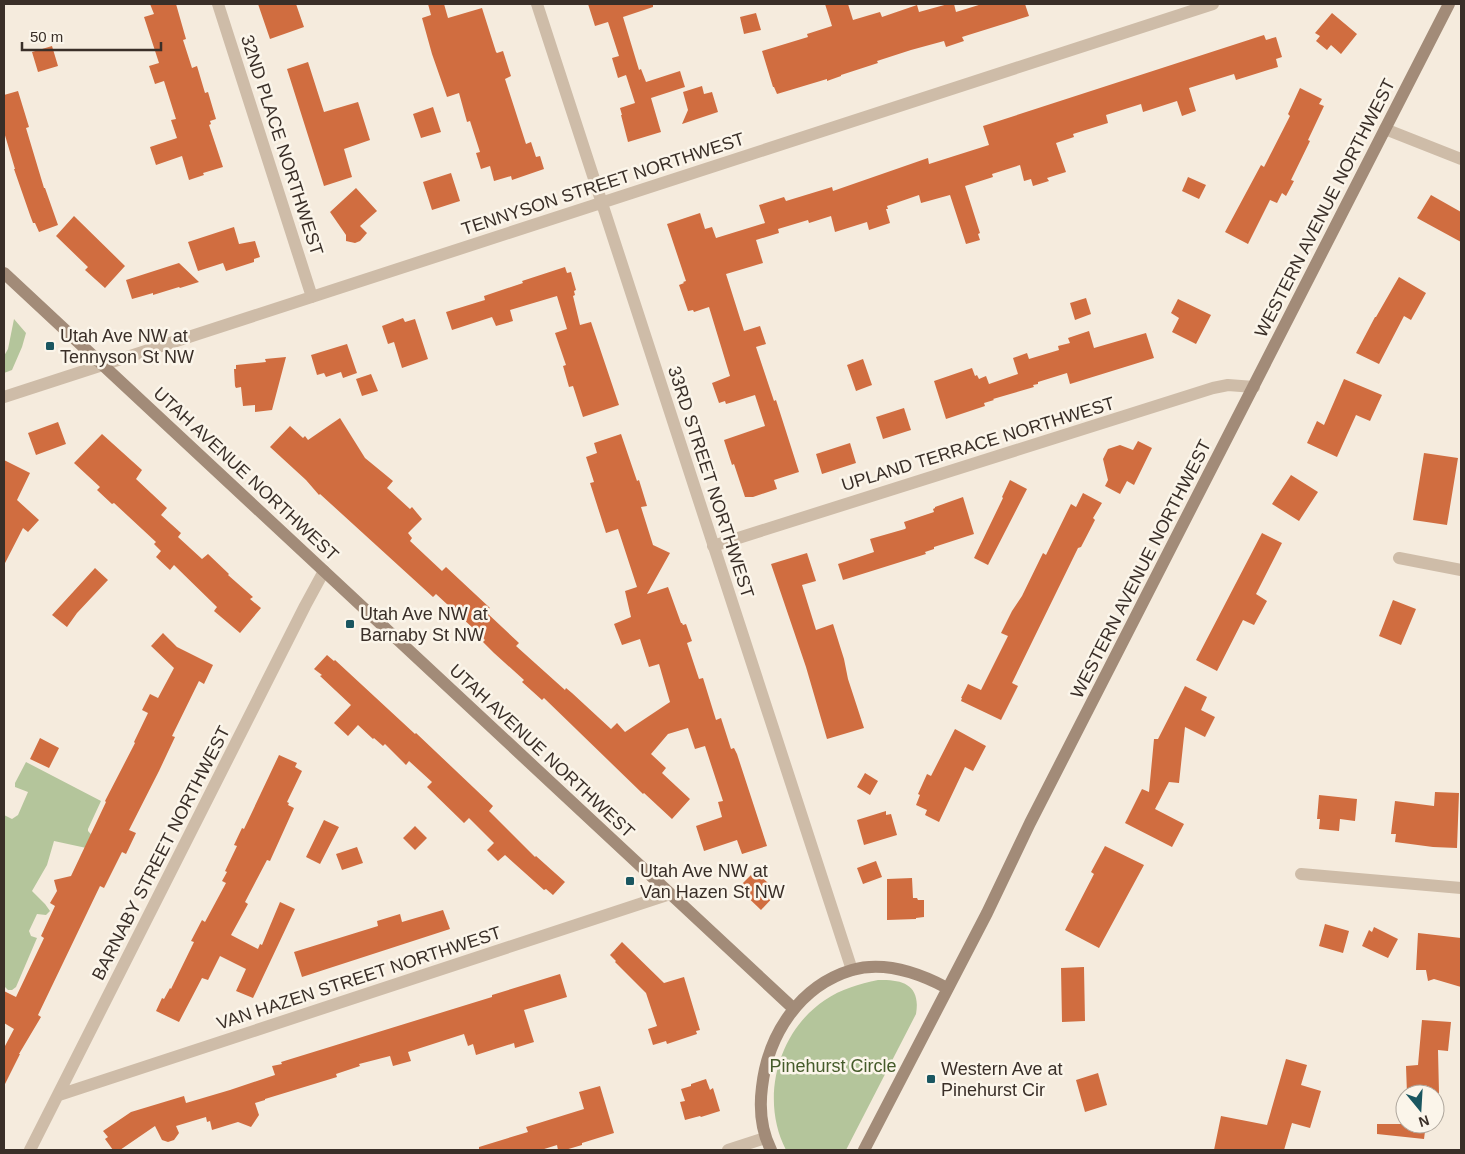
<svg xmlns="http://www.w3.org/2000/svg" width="1465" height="1154" font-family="Arial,sans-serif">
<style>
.green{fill:#b4c59b}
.building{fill:#d06d40}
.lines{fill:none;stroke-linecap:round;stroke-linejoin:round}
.street{stroke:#cebca8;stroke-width:12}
.secondary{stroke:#a28b78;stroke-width:12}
.poi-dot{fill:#1a5660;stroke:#fbf5ea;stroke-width:2}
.labels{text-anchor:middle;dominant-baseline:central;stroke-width:5;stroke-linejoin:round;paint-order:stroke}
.street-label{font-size:18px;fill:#3a2f28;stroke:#fbf5ea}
.poi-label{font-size:18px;fill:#3a2f28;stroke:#fbf5ea;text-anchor:start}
.park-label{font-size:18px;fill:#455b2a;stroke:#fbf5ea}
</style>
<rect width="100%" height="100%" fill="#f5ebdd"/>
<!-- green -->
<path class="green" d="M14,319L26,333L22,347L12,370L4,373V356L8,349Z
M26,762L101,801L88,829V831L98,842L91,849L54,841L47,865L32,891L45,904L50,911L46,915L37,914L29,931L31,936L37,938L16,987L12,990H8L4,986V815L12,819L18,815L28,792L15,787V783Z
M878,980C903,979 921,985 916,1014L846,1150H786C760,1100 777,1032 825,1000C841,989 859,984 878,980Z"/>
<!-- building -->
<path class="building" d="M150,4H176L186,39L183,40L192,68L197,66L205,93L208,92L216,119L210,121L211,124L209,125L223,167L203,173L204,175L189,180L182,156L156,165L150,147L177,138L171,120L176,119L164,81L155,84L149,66L159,63L144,17L154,14Z
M258,4H296L304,27L270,39Z
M428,4H444L448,18L482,8L496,52L497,53L503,51L511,76L505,79L526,144L531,142L536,157L540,156L544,169L512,180L511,176L494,181L490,166L481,169L476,153L480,152L470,121L467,122L459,93L447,97L432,54L422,18L431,15Z
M588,4H653V7L623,17L639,70L641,69L646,82L680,71L685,87L651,98L661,132L628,142L621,115H622L620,108L635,103L626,75L618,78L612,58L619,56L608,22L595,26Z
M825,4H848L853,20L880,12L882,17L917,5L919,12L948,4H954L956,12L982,4H1025L1029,16L962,37L964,41L946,47L944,41L911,50L877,61L878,63L841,75V76L827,81V79L777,94L774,87H773L762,51L808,37L807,34L832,26Z
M756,13L761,30L744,34L740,17Z
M1332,13L1357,34L1341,54L1331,45L1327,50L1316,41L1320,36L1315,33Z
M1264,35L1266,40L1276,37L1282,57L1276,59L1278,67L1236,80L1234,74L1189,88L1196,111L1182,116L1177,101L1143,112L1141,104L1106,115L1108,123L1073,134L1074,137L1056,143L1066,172L1047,178L1049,181L1033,186L1031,179L1024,181L1020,165L992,174L993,177L965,186L980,233L978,234L980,240L966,244L950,195L921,203L919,195L887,206L888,209H886L890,223L869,230L867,222L835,232L831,216L809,223L808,220L778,229L779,233L756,240L763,263L726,274L744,331L760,326L766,344L756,347L774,401L776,400L799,472L774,480L777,489L753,497H745L734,464L732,465L724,440L765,426L755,395L733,402L726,404L725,401L719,403L712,383L730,376L709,307L694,312L693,310L688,311L679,285L684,283L683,282L686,281L667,224L700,213L705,229L712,227L716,238L765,223L759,205L784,197L786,201L832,187L833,191L928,158L929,164L989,145L983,126Z
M52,46L58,66L38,72L32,52Z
M308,62L324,112L358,102L370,140L344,149L352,177L324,186L287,69Z
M702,86L704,94L712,92L718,112L682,124L688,110L683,92Z
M1300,88L1322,99L1319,104L1324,106L1308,140L1310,141L1291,180L1294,181L1286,196L1282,193L1277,203L1270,200L1248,244L1225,232L1261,165L1264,167L1290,116L1288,114Z
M18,91L29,127L26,128L44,188H45L58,225L39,232L35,223H33L30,215L14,169H15L4,132V95Z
M433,107L441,132L421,138L413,114Z
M451,173L460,201L432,210L423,182Z
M1188,177L1206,185L1199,199L1182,191Z
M356,188L377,211L360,226L367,233L360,241L355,243L346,241V235L330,212Z
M1431,195L1461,212V242L1417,218Z
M74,216L125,266L105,288L85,270L88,267L56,236Z
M234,227L239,244L255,241L260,257L254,259V262L226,271L223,263L198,271L188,242Z
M179,263L199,282L180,288L179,287L153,295V293L132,299L126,280Z
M565,267L567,273L571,272L576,290L574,291L575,295L573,296L580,325L591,322L619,405L583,417L573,386L569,387L563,366L566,365L555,333L567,329L557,296L510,310L513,321L496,326L492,317L452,330L446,312L485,300L484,296L523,283L522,281Z
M1399,277L1426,293L1411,320L1404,316L1379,364L1356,353L1375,317H1376Z
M1086,298L1091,314L1075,320L1070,303Z
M1178,299L1211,315L1196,344L1172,332L1179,318L1171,313Z
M403,318L405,322L415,319L428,359L402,368L394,342L388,344L382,326Z
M1089,331L1094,348L1146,333L1154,358L1070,384L1067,373L1038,382V384L1033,385L1034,387L993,399L994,400L984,403L985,406L946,419L934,381L972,368L975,376L977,375L979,379L986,376L989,384L1018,374L1013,358L1027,353L1029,359L1059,350L1058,346L1070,343L1068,338Z
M347,344L357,373L343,378L341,372L326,377L324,373L317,375L311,355Z
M286,357L272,410L255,412V405L243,406L241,387L236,388L235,386L234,369H236V365L266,362L265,359Z
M863,359L872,385L856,391L847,365Z
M371,374L378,391L362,396L356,379Z
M1344,379L1382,395L1370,421L1356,415L1337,457L1307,443L1317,421L1324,425Z
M904,408L911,430L883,439L876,417Z
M340,418L365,458L393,481L387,488L410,509L412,507L422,519L408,533L412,538L410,541L442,571L446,567L490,608L486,612L519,643L516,646L565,690L566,688L572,693L611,729L617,723L625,732L670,702L659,664L649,667L640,639L622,645L614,624L631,617L625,591L637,587L618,529L606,533L590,483L594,482L586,457L597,453L594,443L621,434L637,481L639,480L647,506L641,507L653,545L670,553L647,594L668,587L681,623H682L683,625L686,624L692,641L687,643L699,679L703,678L716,720L721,718L731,749L734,748L737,754L767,846L742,854L737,840L704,851L696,826L722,817L718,802L723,801L705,746L695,749L688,728L668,734L651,754L666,768L662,773L690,799L672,819L644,793L643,794L544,698L542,700L522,682L524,680L494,653L483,642L485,640L474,629L436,594L433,597L320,494L319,495L306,480L270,447L290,426L303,438L305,436L308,440Z
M58,422L66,444L36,455L28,433Z
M102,434L142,470L136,479L167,508L161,515L181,533L178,537L202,559L208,554L229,574L228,575L253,597L250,599L261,608L240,633L214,611L217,607L174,565L170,570L156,557L161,551L154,544L156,542L114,503L112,504L97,490L100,487L74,463Z
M1138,441L1152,448L1134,485L1127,481L1120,494L1105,486L1108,480L1103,459L1108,449L1120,445L1133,450Z
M850,443L856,463L822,474L816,454Z
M1424,453L1458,458L1447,525L1413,520Z
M4,460L30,473L17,500L39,520L28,532L23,528L4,565Z
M1291,475L1318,492L1299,521L1272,504Z
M1010,480L1027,489L988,565L974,558L1003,498L1002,497Z
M1083,493L1102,503L1093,518L1095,520L1081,547L1078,548L1012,683L1018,686L1001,720L961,701L962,698H961L968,684L981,690L1008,636L1001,633L1012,611L1022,596L1043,553L1046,555L1071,504L1076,507Z
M963,497L974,534L934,547V549L925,552L926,554L843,580L838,564L874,552L870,539L905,529L906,528L904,522L934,512L933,509L935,508V507Z
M1262,533L1282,543L1256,594L1267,601L1254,625L1243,620L1217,671L1196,660Z
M807,553L816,581L802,585L816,630L833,624L844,659L848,679L864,728L827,739L806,667L771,564Z
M95,568L108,580L77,613L67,627L52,615Z
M1393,600L1416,609L1401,645L1379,636Z
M163,633L177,647L213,665L204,684L199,681L172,736L175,737L159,771L129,830L136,833L126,854L122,852L104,888L100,886L38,1015L41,1017L19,1054H20L4,1086V1045L5,1046L14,1029L4,1023V991L16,997L44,938L41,936L55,906L50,903L57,891L54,880L71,876L106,802L105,801L135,743L134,742L148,713L142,710L150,694L158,698L174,668L151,646Z
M327,655L334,661L335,660L415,734L416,733L493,806L489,811L535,857L536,856L565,882L553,895L546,889L544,890L505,855L498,861L487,850L494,843L469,818L464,823L427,787L432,782L409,761L406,765L385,744L383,746L374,738L373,739L358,725L348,736L334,723L351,705L320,676L322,675L314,669Z
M1185,686L1207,697L1201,710L1215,717L1205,737L1185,727L1179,783L1169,782L1155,809L1184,824L1172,847L1125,823L1142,789L1149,792L1154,739H1158Z
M955,729L986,746L973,771L965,767L939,822L925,815L927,810L916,805L920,795L918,794L927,774L931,776Z
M40,738L59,748L49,768L30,759Z
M279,755L297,763L295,767L302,771L287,802L289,803L288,805L294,808L270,861L267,860L245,902L248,904L231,935L258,949L260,944L262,945L280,902L295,909L253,998L236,991L246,969L220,956L208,980L202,978L179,1022L156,1011L162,998L164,999L170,988L171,989L194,942L191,941L202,920L205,922L226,883L222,881L227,872L225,871L237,846L234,845L242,828L244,829Z
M865,773L878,781L870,795L857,787Z
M1435,792L1459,793L1457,848L1433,847L1395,842L1396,834H1391L1395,801L1434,806Z
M1319,795L1357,799L1355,821L1340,819L1339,831L1319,829L1320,819H1317Z
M886,811V815L891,814L897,835L864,845L857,820Z
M324,820L339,827L320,864L306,857Z
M415,826L427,838L415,850L403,838Z
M1105,846L1144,865L1099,948L1065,930L1094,874L1091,872Z
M357,847L363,863L342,870L336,854Z
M876,861L882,877L863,884L857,868Z
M755,871L778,892L761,910L738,888Z
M912,878L913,898H917L918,900H924V917L916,918V919L887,920V879Z
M443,910L450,929L302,977L294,952L378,926L377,921L400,914L402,922Z
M1325,924L1349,931L1343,953L1319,946Z
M1374,927L1398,939L1388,958L1362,946L1369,930L1372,932Z
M1418,933L1461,938V987L1434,979L1428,981L1426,970H1416Z
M622,942L664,983L684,977L700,1030L696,1031L697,1034L667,1044L666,1041L653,1045L648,1029L657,1026L646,993L615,962L616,961L610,955Z
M1084,967L1085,1021L1062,1022L1061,968Z
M560,974L567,997L524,1010L534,1042L515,1048L514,1043L476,1055L473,1044L468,1046L464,1034L408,1052L411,1061L393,1066L390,1056L359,1064L360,1066L336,1074L337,1077L265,1099V1100L255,1103L259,1115L251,1127L238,1122L212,1130L210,1121L207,1122L206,1117L176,1126L179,1133L174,1140L168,1142L162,1140L155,1126L120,1150H113L105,1139L108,1137L103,1131L131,1112L184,1096L186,1103L230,1090L275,1075L272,1066L282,1064L281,1062L492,997V995Z
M1422,1020L1451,1022L1448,1051L1438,1050L1439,1093L1407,1094L1406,1066L1418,1065Z
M1286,1059L1307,1065L1301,1085L1321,1091L1310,1128L1292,1123L1284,1150H1214L1221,1116L1267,1125Z
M1098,1073L1107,1105L1085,1112L1076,1080Z
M706,1079L710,1090L713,1088L720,1111L701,1117L700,1116L685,1120L680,1102L685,1101L681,1089L691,1086V1084Z
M600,1086L614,1133L582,1143V1145L565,1150H558L557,1145L541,1150H479V1147L528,1132L526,1127L584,1109L579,1092Z
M1377,1124H1426L1424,1139L1377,1134Z"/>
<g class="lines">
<!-- street -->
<path class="street" d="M218,4L312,297
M537,4L852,970
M1385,129L1461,159
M4,397L1213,4
M713,546L1213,388L1228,385L1254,387
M1399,558L1461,570
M1301,874L1461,888
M59,1095L670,894
M30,1150L305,606L324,571
M728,1150L765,1138"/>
<!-- secondary -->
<path class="secondary" d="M4,273L794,1009
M771,1150C761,1130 759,1110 762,1087C768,1035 799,986 852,970C884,961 919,973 947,988
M864,1150L987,913L1030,823L1449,4"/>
</g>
<!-- markers -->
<g class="poi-dot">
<rect x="45" y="341" width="10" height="10" rx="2.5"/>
<rect x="345" y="619" width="10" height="10" rx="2.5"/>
<rect x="625" y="876" width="10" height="10" rx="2.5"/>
<rect x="926" y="1074" width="10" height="10" rx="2.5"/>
</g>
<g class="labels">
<!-- street labels -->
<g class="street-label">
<text transform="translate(282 145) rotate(72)">32ND PLACE NORTHWEST</text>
<text transform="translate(603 184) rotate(-18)">TENNYSON STREET NORTHWEST</text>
<text transform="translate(1325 208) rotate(-63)">WESTERN AVENUE NORTHWEST</text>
<text transform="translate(978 444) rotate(-17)">UPLAND TERRACE NORTHWEST</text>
<text transform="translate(246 474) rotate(43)">UTAH AVENUE NORTHWEST</text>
<text transform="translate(711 482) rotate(72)">33RD STREET NORTHWEST</text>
<text transform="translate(1141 569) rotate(-63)">WESTERN AVENUE NORTHWEST</text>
<text transform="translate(542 751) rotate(43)">UTAH AVENUE NORTHWEST</text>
<text transform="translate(161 853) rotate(-63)">BARNABY STREET NORTHWEST</text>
<text transform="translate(359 978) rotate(-18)">VAN HAZEN STREET NORTHWEST</text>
</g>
<!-- poi labels -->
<g class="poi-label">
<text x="60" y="336">Utah Ave NW at<tspan x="60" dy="21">Tennyson St NW</tspan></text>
<text x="360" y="614">Utah Ave NW at<tspan x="360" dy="21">Barnaby St NW</tspan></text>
<text x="640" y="871">Utah Ave NW at<tspan x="640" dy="21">Van Hazen St NW</tspan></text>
<text x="941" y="1069">Western Ave at<tspan x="941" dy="21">Pinehurst Cir</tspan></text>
</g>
<!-- park labels -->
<g class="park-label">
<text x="833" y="1066">Pinehurst Circle</text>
</g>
</g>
<!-- border -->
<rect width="1465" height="1154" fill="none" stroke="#3a2f28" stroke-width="10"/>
<!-- north arrow -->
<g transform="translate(1420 1109) rotate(162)"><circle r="24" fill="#fbf5ea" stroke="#aea69c"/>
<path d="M0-4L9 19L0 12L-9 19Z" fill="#1a5660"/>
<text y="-8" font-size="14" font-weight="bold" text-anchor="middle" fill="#3a2f28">N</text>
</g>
<!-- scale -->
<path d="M22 42v8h139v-8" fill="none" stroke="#3a2f28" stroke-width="2.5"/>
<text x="30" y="42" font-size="15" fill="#3a2f28" stroke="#fbf5ea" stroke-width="4" paint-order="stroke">50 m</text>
</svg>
